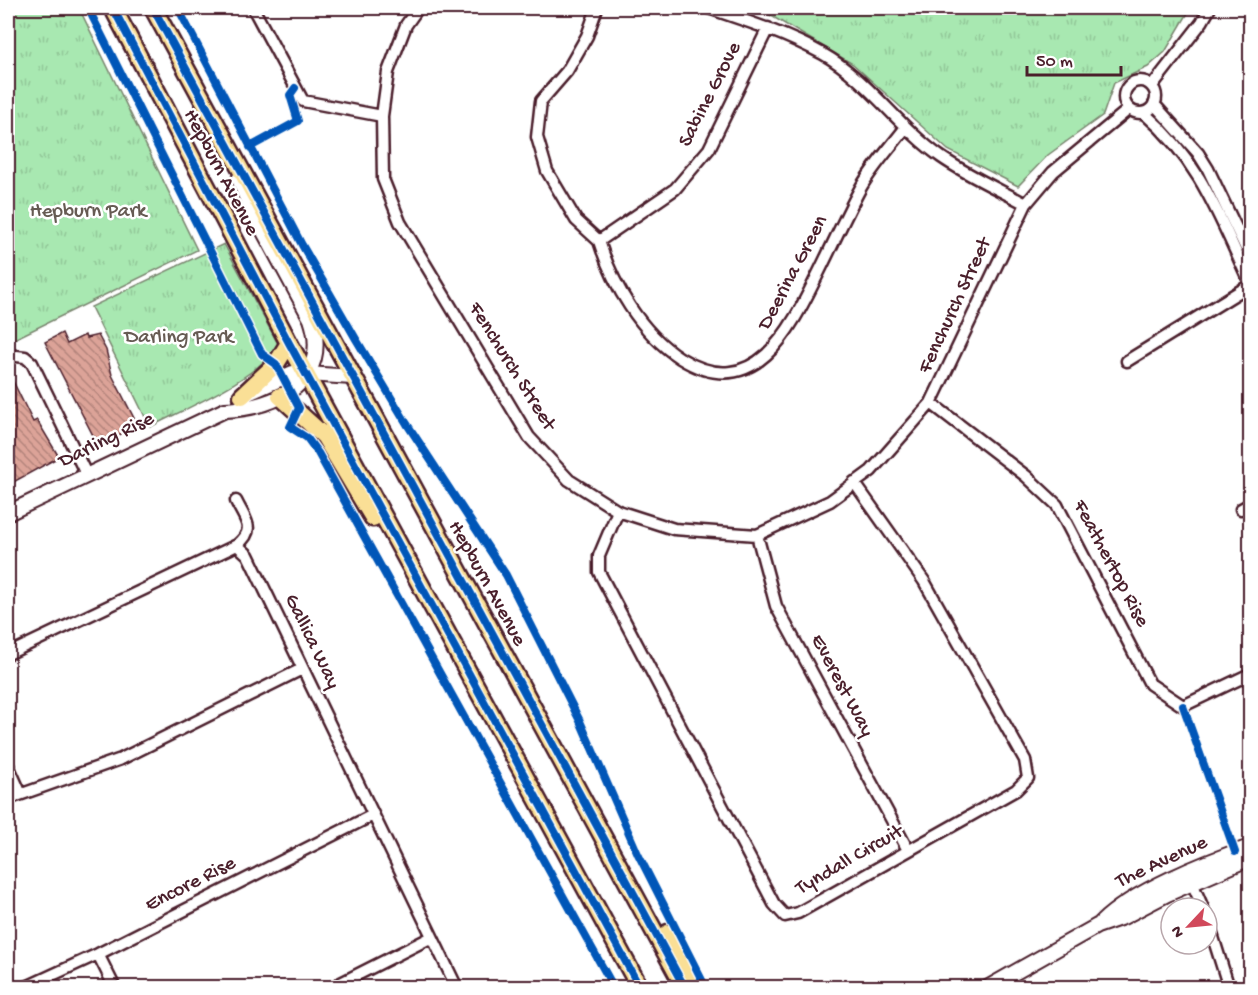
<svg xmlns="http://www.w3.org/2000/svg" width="1258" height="995" font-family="'Gochi Hand',sans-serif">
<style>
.grass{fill:url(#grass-tufts);stroke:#79846e;stroke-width:1.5}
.building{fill:url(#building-back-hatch);stroke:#4a1f2b;stroke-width:1.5}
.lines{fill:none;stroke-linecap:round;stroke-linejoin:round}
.street-casing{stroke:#4a1f2b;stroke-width:15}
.secondary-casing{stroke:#4a1f2b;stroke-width:18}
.primary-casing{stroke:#4a1f2b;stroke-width:21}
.street{stroke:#fff;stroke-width:10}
.secondary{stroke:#fff;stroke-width:14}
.primary{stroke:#fadf96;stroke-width:16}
.cycleway-casing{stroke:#fff;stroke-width:11}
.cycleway{stroke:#0057b8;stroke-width:8}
.labels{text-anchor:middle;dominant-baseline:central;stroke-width:5;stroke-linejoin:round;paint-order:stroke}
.street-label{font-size:21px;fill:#4a1f2b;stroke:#fff}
.park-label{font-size:21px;fill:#665b53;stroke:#fff}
</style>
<defs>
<pattern id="grass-tufts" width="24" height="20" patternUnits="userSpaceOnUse" patternTransform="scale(1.5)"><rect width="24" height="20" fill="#a8e8b1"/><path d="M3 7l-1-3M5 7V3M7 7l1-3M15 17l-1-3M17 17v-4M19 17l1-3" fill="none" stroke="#92c798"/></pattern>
<pattern id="building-back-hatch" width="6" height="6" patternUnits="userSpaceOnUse" patternTransform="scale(1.5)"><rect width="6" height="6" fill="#dca398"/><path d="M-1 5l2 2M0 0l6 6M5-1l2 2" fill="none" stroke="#b4847c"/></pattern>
</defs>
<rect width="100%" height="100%" fill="#fff"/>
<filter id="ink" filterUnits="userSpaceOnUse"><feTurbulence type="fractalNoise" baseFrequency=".0167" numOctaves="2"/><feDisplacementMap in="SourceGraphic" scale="12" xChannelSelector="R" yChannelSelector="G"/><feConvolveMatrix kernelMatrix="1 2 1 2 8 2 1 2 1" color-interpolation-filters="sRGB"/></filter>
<g filter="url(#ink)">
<!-- grass -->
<path class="grass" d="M8,8H79L197,250L8,342Z
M750,8H1191L1165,52L1148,67L1114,83L1103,115L1048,155L1018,186L948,150L853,64L763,11Z
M224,244L278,344C260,378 184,409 150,427L91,307Z"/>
<!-- building -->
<path class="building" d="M62,333L67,344L85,335L86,338L98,335L106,350L112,375L138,426L98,445L45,342Z
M8,371L33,422L37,420L59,457L8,485Z"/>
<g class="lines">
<defs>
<path id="street" d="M253,8L303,101L382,116
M418,8L406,25L388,72L382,116L383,179L400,222L529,437L569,480L618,511L674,529L757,535L830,501L871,471L931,403L1026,204L1053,172L1129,109
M597,8L587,36L567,71L541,101L537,137L547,171L576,220L599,241
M708,8C747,21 787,34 823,54C869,80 898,127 941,157C967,175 998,189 1026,204
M1124 97a16 16 0 1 1 32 0a16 16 0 1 1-32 0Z
M1152,86L1202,22L1210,8
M1154,104L1198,153L1208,169L1250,257
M1144,113C1201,162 1219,217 1250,283
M599,241C613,285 640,332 680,358C754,404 790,331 818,274C832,246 845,217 860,189C872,167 891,147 906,127
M599,241L675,189L709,149L768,28
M8,355L25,357L32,363L86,474
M1127,361L1250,285
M931,403L1026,476L1057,505L1150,684L1183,706L1250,674
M1241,509L1250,504
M618,511L599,556V572L774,904L785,916L798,913L1016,790L1028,778L1025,760L924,581L854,482
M757,535L776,606L908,850
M237,545L248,555L457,988
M8,654L237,545C257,529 245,520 236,501
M8,765L20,792
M8,799L121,759L302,669
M1190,878L1203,908
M1207,918L1229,988
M98,954L115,988
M24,988L98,954L373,815
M331,988L432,937"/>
<path id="secondary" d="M248,393L293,373L352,377
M8,513L225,410C278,408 332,380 311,319L248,202L239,179
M1101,923C1133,891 1206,862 1250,847
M987,988L1097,926L1123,917L1167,894L1250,858"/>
<path id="primary" d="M113,8L289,343L640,988
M153,8L685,988
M242,396L276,364L289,343
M280,396L324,436L373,518
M668,933L699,988"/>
</defs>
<!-- street casing -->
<use href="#street" class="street-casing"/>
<!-- secondary casing -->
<use href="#secondary" class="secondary-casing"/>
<!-- primary casing -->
<use href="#primary" class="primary-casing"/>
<!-- street -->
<use href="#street" class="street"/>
<!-- secondary -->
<use href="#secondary" class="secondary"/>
<!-- primary -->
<use href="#primary" class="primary"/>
<defs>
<path id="cycleway" d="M88,8L262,354L276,364L299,408L290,427L307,438L318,453L614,988
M113,8L289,343L640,988
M153,8L685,988
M178,8L302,245L356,339L407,424L506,575L580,721L638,854L706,988
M250,147L298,121L290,95L295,88
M1183,706L1235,852"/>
</defs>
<!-- cycleway casing -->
<use href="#cycleway" class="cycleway-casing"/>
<!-- cycleway -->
<use href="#cycleway" class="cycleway"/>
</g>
</g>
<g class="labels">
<!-- street labels -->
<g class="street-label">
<text transform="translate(711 95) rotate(-63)">Sabine Grove</text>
<text transform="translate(220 173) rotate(62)">Hepburn Avenue</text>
<text transform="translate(794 273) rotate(-62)">Deerina Green</text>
<text transform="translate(956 306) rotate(-65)">Fenchurch Street</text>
<text transform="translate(511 367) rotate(58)">Fenchurch Street</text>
<text transform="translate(107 441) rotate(-26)">Darling Rise</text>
<text transform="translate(1110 564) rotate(62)">Feathertop Rise</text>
<text transform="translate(486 584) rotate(61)">Hepburn Avenue</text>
<text transform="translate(311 642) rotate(64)">Gallica Way</text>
<text transform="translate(841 686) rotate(62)">Everest Way</text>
<text transform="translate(850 861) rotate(-30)">Tyndall Circuit</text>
<text transform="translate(1162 863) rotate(-25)">The Avenue</text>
<text transform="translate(191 885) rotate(-27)">Encore Rise</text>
</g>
<!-- park labels -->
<g class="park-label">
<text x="88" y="212">Hepburn Park</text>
<text x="179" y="338">Darling Park</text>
</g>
</g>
<!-- margin -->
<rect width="1258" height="995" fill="none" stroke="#fff" stroke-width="30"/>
<rect x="15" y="15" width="1228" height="965" fill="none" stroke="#4a1f2b" stroke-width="2" filter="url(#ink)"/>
<!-- north arrow -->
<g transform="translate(1189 926) rotate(244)"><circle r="28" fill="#ffffff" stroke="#b7a5aa" stroke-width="1.5"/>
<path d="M0-4.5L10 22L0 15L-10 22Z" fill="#d1495b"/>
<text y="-9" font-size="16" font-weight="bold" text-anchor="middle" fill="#4a1f2b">N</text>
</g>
<!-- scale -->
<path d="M1027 66v9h94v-9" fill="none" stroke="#4a1f2b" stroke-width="3"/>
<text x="1036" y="66" font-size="18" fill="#4a1f2b" stroke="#ffffff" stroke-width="4.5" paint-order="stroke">50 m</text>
</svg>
